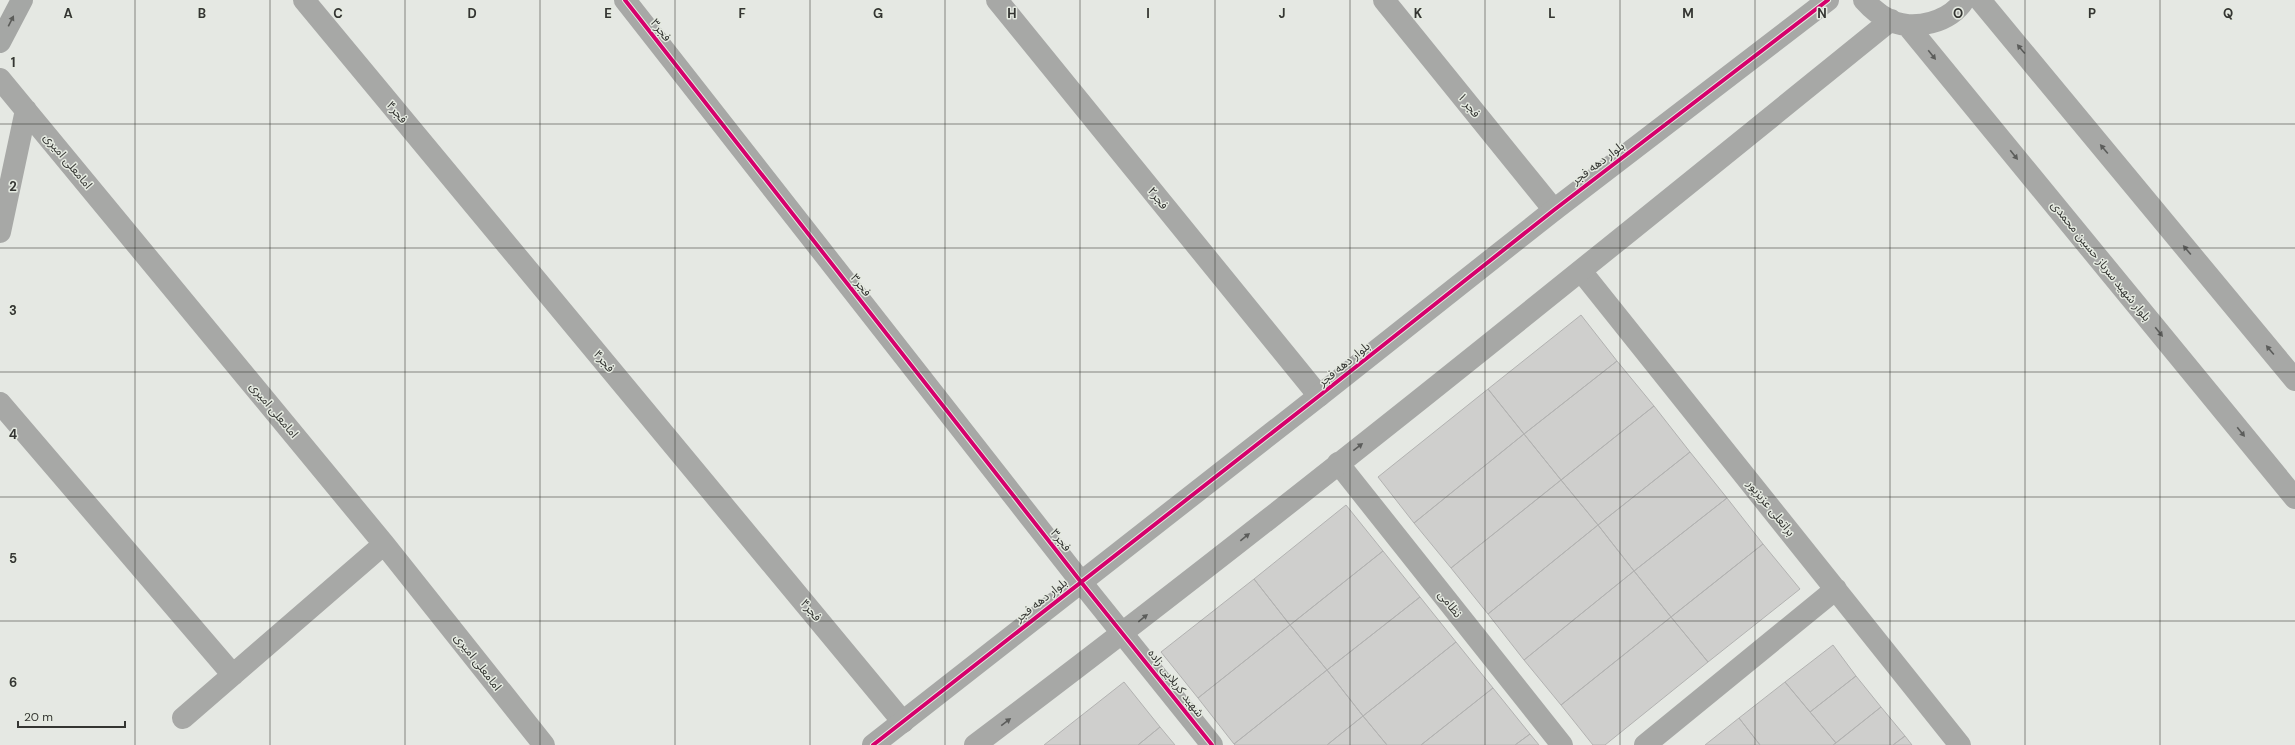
<svg xmlns="http://www.w3.org/2000/svg" width="2295" height="745" font-family="'DM Sans','Noto Sans Arabic',sans-serif">
<style>
.building{fill:#cfcfcd;stroke:#b2b2b1}
.lines{fill:none;stroke-linecap:round;stroke-linejoin:round}
.minor{stroke:#a7a8a6;stroke-width:22}
.tertiary{stroke:#a7a8a6;stroke-width:22}
.secondary{stroke:#a5a7a5;stroke-width:22}
.cycleway-casing{stroke:#e5eae1;stroke-width:6}
.cycleway{stroke:#d6006c;stroke-width:4}
.oneway{fill:#5c5d5a}
.oneway2{fill:#5c5d5b}
.grid{fill:none;stroke:#343532;stroke-width:1;stroke-opacity:0.55}
.labels{text-anchor:middle;dominant-baseline:central;stroke-width:3;stroke-linejoin:round;paint-order:stroke}
.street-label{font-size:12px;fill:#343532;stroke:#e5eae1}
.grid-label{font-size:13px;text-anchor:middle;font-weight:bold;fill:#343532;stroke:#e5eae1;stroke-width:3;stroke-linejoin:round;paint-order:stroke}
</style>
<rect width="100%" height="100%" fill="#e5e8e3"/>
<!-- building -->
<path class="building" d="M1581,315L1617,361L1524,434L1488,389Z
M1617,361L1654,406L1561,480L1524,434Z
M1488,389L1524,434L1414,523L1378,477Z
M1654,406L1690,452L1598,525L1561,480Z
M1524,434L1561,480L1451,568L1414,523Z
M1690,452L1727,498L1634,571L1598,525Z
M1561,480L1598,525L1488,614L1451,568Z
M1727,498L1763,544L1671,617L1634,571Z
M1346,505L1383,551L1290,625L1254,579Z
M1598,525L1634,571L1524,660L1488,614Z
M1763,544L1800,589L1708,662L1671,617Z
M1383,551L1420,597L1327,670L1290,625Z
M1634,571L1671,617L1561,705L1524,660Z
M1254,579L1290,625L1198,698L1161,652Z
M1420,597L1456,642L1363,716L1327,670Z
M1671,617L1708,662L1605,745H1593L1561,705Z
M1290,625L1327,670L1234,744L1198,698Z
M1456,642L1493,688L1421,745H1387L1363,716Z
M1833,645L1856,676L1810,712L1785,682Z
M1327,670L1363,716L1327,745H1235L1234,744Z
M1856,676L1881,707L1836,743L1810,712Z
M1124,682L1160,727L1138,745H1044Z
M1785,682L1836,743L1833,745H1760L1739,718Z
M1493,688L1530,734L1515,745H1421Z
M1881,707L1905,736L1893,745H1833Z
M1363,716L1387,745H1327Z
M1739,718L1760,745H1705Z
M1160,727L1175,745H1138Z
M1530,734L1539,745H1515Z
M1905,736L1912,745H1893Z"/>
<g class="lines">
<!-- minor -->
<path class="minor" d="M304,0L903,722
M625,0L1081,582L1212,745
M997,0L1319,396
M1384,0L1554,210
M0,79L384,544L544,745
M0,232L26,110
M1581,271L1960,745
M0,403L233,675
M1338,463L1562,745
M183,718L384,544
M1645,745L1836,589"/>
<!-- tertiary -->
<path class="tertiary" d="M1864,0C1872,9 1880,16 1891,21C1915,31 1950,22 1964,0
M1980,0L2295,380
M1907,25L2295,498
M873,745L1319,396L1554,210L1828,0
M975,745C1286,511 1588,265 1891,20"/>
<!-- secondary -->
<path class="secondary" d="M0,42L22,0"/>
<defs>
<path id="cycleway" d="M625,0L1081,582L1212,745
M873,745L1319,396L1554,210L1828,0"/>
</defs>
<!-- cycleway casing -->
<use href="#cycleway" class="cycleway-casing"/>
<!-- cycleway -->
<use href="#cycleway" class="cycleway"/>
</g>
<!-- one-way arrows -->
<defs><path id="oneway-solid" d="M-6-.8H1V-3.2L6.5 0L1 3.2V.8H-6Z"/></defs>
<use class="oneway" href="#oneway-solid" transform="translate(11 21) rotate(-63)"/>
<g class="oneway2">
<use href="#oneway-solid" transform="translate(2021 49) rotate(-130)"/>
<use href="#oneway-solid" transform="translate(1932 55) rotate(51)"/>
<use href="#oneway-solid" transform="translate(2104 149) rotate(-130)"/>
<use href="#oneway-solid" transform="translate(2014 155) rotate(51)"/>
<use href="#oneway-solid" transform="translate(2187 250) rotate(-130)"/>
<use href="#oneway-solid" transform="translate(2159 332) rotate(51)"/>
<use href="#oneway-solid" transform="translate(2270 350) rotate(-130)"/>
<use href="#oneway-solid" transform="translate(2241 432) rotate(51)"/>
<use href="#oneway-solid" transform="translate(1358 447) rotate(-38)"/>
<use href="#oneway-solid" transform="translate(1245 537) rotate(-39)"/>
<use href="#oneway-solid" transform="translate(1143 618) rotate(-39)"/>
<use href="#oneway-solid" transform="translate(1006 722) rotate(-37)"/>
</g>
<!-- grid -->
<path class="grid" d="M135,0V745M270,0V745M405,0V745M540,0V745M675,0V745M810,0V745M945,0V745M1080,0V745M1215,0V745M1350,0V745M1485,0V745M1620,0V745M1755,0V745M1890,0V745M2025,0V745M2160,0V745M0,124H2295M0,248H2295M0,372H2295M0,497H2295M0,621H2295"/>
<g class="labels">
<!-- street labels -->
<g class="street-label">
<text transform="translate(661 30) rotate(52)">فجر۳</text>
<text transform="translate(1469 105) rotate(51)">فجر ۱</text>
<text transform="translate(397 112) rotate(50)">فجر۴</text>
<text transform="translate(68 161) rotate(50)">امامعلی امیری</text>
<text transform="translate(1598 163) rotate(-37)">بلوار دهه فجر</text>
<text transform="translate(1158 198) rotate(51)">فجر۲</text>
<text transform="translate(2101 261) rotate(51)">بلوار شهید سرباز حسین محمدی</text>
<text transform="translate(861 285) rotate(52)">فجر۳</text>
<text transform="translate(604 361) rotate(50)">فجر۴</text>
<text transform="translate(1344 364) rotate(-39)">بلوار دهه فجر</text>
<text transform="translate(274 410) rotate(50)">امامعلی امیری</text>
<text transform="translate(1771 508) rotate(51)">براتعلی عزیزپور</text>
<text transform="translate(1061 540) rotate(52)">فجر۳</text>
<text transform="translate(1041 600) rotate(-38)">بلوار دهه فجر</text>
<text transform="translate(1450 604) rotate(52)">نظامی</text>
<text transform="translate(811 610) rotate(50)">فجر۴</text>
<text transform="translate(478 662) rotate(52)">امامعلی امیری</text>
<text transform="translate(1176 683) rotate(52)">شهید کربلایی زاده</text>
</g>
</g>
<g class="grid-label">
<text x="68" y="18">A</text>
<text x="202" y="18">B</text>
<text x="338" y="18">C</text>
<text x="472" y="18">D</text>
<text x="608" y="18">E</text>
<text x="742" y="18">F</text>
<text x="878" y="18">G</text>
<text x="1012" y="18">H</text>
<text x="1148" y="18">I</text>
<text x="1282" y="18">J</text>
<text x="1418" y="18">K</text>
<text x="1552" y="18">L</text>
<text x="1688" y="18">M</text>
<text x="1822" y="18">N</text>
<text x="1958" y="18">O</text>
<text x="2092" y="18">P</text>
<text x="2228" y="18">Q</text>
<text x="13" y="67">1</text>
<text x="13" y="191">2</text>
<text x="13" y="315">3</text>
<text x="13" y="439">4</text>
<text x="13" y="563">5</text>
<text x="13" y="687">6</text>
</g>
<!-- scale -->
<path d="M18 721v6h107v-6" fill="none" stroke="#343532" stroke-width="2"/>
<text x="24" y="721" font-size="12" fill="#343532" stroke="#e5eae1" stroke-width="3" paint-order="stroke">20 m</text>
</svg>
